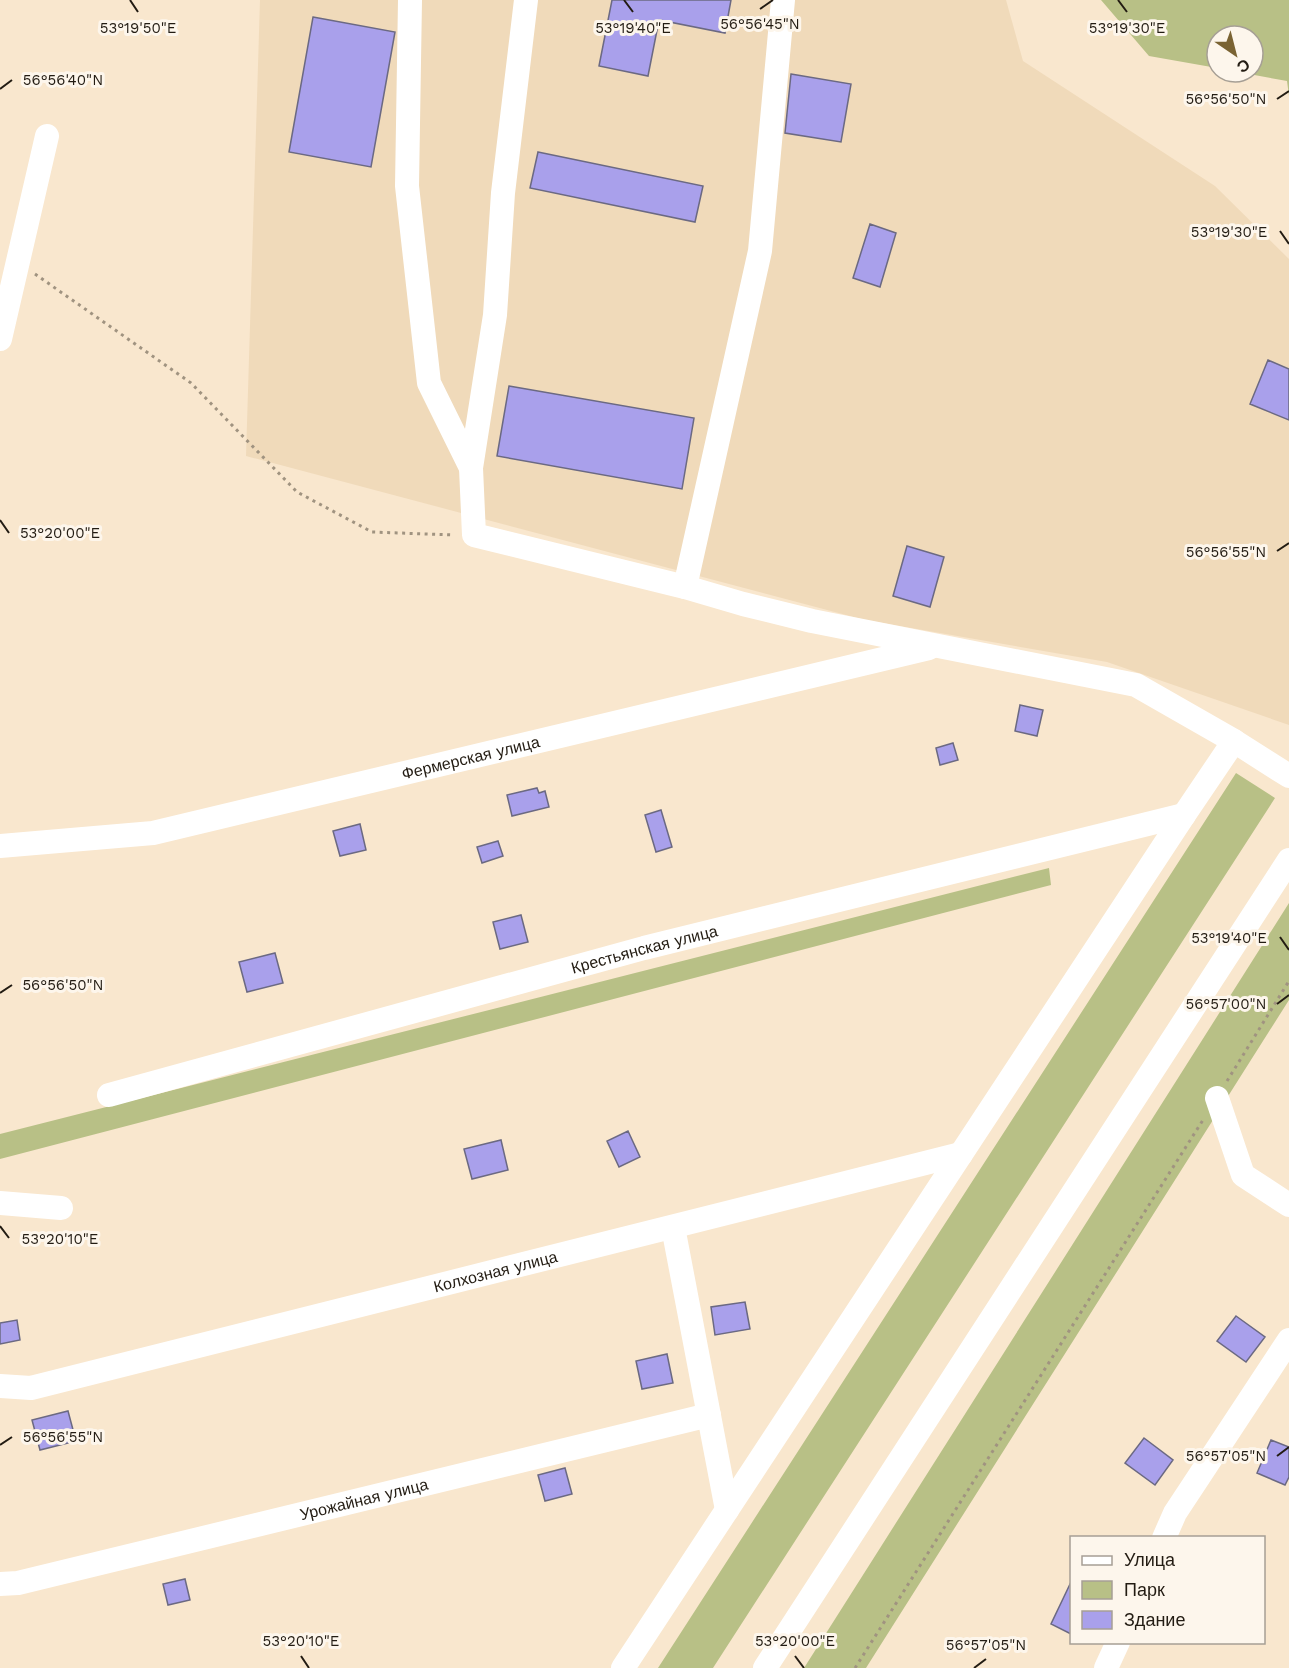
<svg xmlns="http://www.w3.org/2000/svg" width="1289" height="1668" font-family="'Work Sans',sans-serif">
<style>
.built{fill:#f0daba}
.green{fill:#b8c086}
.building{fill:#a9a0eb;stroke:#6b6982;stroke-width:1.5}
.lines{fill:none;stroke-linecap:round;stroke-linejoin:round}
.path{stroke:#a09380;stroke-width:3;stroke-dasharray:3 4.5;stroke-linecap:butt}
.minor{stroke:#fff;stroke-width:24}
.ticks{fill:none;stroke:#231c13;stroke-width:2}
.labels{text-anchor:middle;dominant-baseline:central;stroke-width:6;stroke-linejoin:round;paint-order:stroke}
.street-label{font-size:16px;fill:#231c13;stroke:#fdf6ec}
.ticks-label{font-size:15px;text-anchor:middle;fill:#231c13;stroke:#fdf6ec;stroke-width:6;stroke-linejoin:round;paint-order:stroke}
</style>
<rect width="100%" height="100%" fill="#f9e7ce"/>
<!-- built -->
<path class="built" d="M260,0H1006L1023,61L1215,186L1289,259V725L1107,662L865,620L246,456Z"/>
<!-- green -->
<path class="green" d="M1101,0H1289V96L1287,81L1238,72H1253V36H1217V68L1149,56Z
M1236,773L1275,798L713,1668H658Z
M1049,868L1051,885L0,1159V1134Z
M1289,903V1000L866,1668H804Z"/>
<!-- building -->
<path class="building" d="M612,0H731L725,33L659,20L648,76L599,66Z
M313,17L395,32L371,167L289,152Z
M791,74L851,84L841,142L785,133Z
M538,152L703,186L695,222L530,188Z
M870,224L896,233L880,287L853,278Z
M1268,360L1289,369V420L1250,404Z
M509,386L694,418L682,489L497,456Z
M907,546L944,557L930,607L893,596Z
M1020,705L1043,710L1037,736L1015,731Z
M953,743L958,760L940,765L936,748Z
M537,788L539,793L545,791L549,807L512,816L507,795Z
M661,810L672,847L656,852L645,815Z
M360,824L366,850L340,856L333,831Z
M498,841L503,856L482,863L477,847Z
M521,915L528,942L500,949L493,922Z
M275,953L283,983L247,992L239,962Z
M628,1131L640,1157L619,1167L607,1141Z
M501,1140L508,1170L472,1179L464,1149Z
M745,1302L750,1329L715,1335L711,1307Z
M1236,1316L1265,1337L1246,1362L1217,1341Z
M17,1320L20,1340L0,1344V1323Z
M667,1354L673,1383L642,1389L636,1361Z
M68,1411L76,1441L40,1450L32,1420Z
M1144,1438L1173,1460L1155,1485L1125,1463Z
M1271,1440L1289,1447V1477L1285,1485L1257,1473Z
M565,1468L572,1494L545,1501L538,1475Z
M185,1579L190,1600L168,1605L163,1584Z
M1071,1582V1634L1051,1624Z"/>
<g class="lines">
<!-- path -->
<path class="path" d="M35,274L191,383L297,492L372,532L454,535
M1227,1081L1289,981
M855,1668L1203,1120"/>
<!-- minor -->
<g class="minor">
<path d="M410,0L407,186L429,383L471,468L474,535L685,587"/>
<path d="M783,0L760,251L685,587L743,604L812,621L1136,685L1234,741L1289,776"/>
<path d="M0,339L47,136"/>
<path d="M471,468L495,315L503,193L526,0"/>
<path id="s1" d="M0,846L153,833L929,648"/>
<path id="s2" d="M109,1095L644,948L1184,815"/>
<path d="M1217,1098L1243,1175L1289,1205"/>
<path d="M0,1203L61,1208"/>
<path d="M673,1227L727,1510"/>
<path id="s3" d="M0,1386L31,1388L961,1154"/>
<path d="M1164,1538L1175,1513L1289,1340"/>
<path id="s4" d="M0,1584L18,1583L709,1415"/>
<path d="M623,1668L1184,815L1234,741"/>
<path d="M765,1668L1289,860"/>
<path d="M1106,1668L1118,1642"/>
</g>
</g>
<!-- ticks -->
<path class="ticks" d="M130,0L138,12M624,0L633,12M1118,0L1127,12M760,9L773,0M0,89L12,80M1277,99L1289,91M1280,231L1289,244M0,520L9,533M1277,551L1289,543M1280,937L1289,950M0,993L12,985M1277,1004L1289,995M0,1226L9,1238M0,1445L12,1437M1277,1456L1289,1447M301,1656L309,1668M795,1656L804,1668M974,1668L986,1659"/>
<g class="labels">
<!-- street labels -->
<g class="street-label">
<text stroke="none"><textPath href="#s1" startOffset="480">Фермерская улица</textPath></text>
<text stroke="none"><textPath href="#s2" startOffset="555">Крестьянская улица</textPath></text>
<text stroke="none"><textPath href="#s3" startOffset="510">Колхозная улица</textPath></text>
<text stroke="none"><textPath href="#s4" startOffset="374">Урожайная улица</textPath></text>
</g>
</g>
<g class="ticks-label">
<text x="760" y="29">56°56'45"N</text>
<text x="138" y="33">53°19'50"E</text>
<text x="633" y="33">53°19'40"E</text>
<text x="1127" y="33">53°19'30"E</text>
<text x="63" y="85">56°56'40"N</text>
<text x="1226" y="104">56°56'50"N</text>
<text x="1229" y="237">53°19'30"E</text>
<text x="60" y="538">53°20'00"E</text>
<text x="1226" y="557">56°56'55"N</text>
<text x="1229" y="943">53°19'40"E</text>
<text x="63" y="990">56°56'50"N</text>
<text x="1226" y="1009">56°57'00"N</text>
<text x="60" y="1244">53°20'10"E</text>
<text x="63" y="1442">56°56'55"N</text>
<text x="1226" y="1461">56°57'05"N</text>
<text x="301" y="1646">53°20'10"E</text>
<text x="795" y="1646">53°20'00"E</text>
<text x="986" y="1650">56°57'05"N</text>
</g>
<!-- legend -->
<rect x="1070" y="1536" width="195" height="108" fill="#fdf6ec" stroke="#a69f95" stroke-width="1.5"/>
<rect x="1082" y="1556" width="30" height="9" fill="#ffffff" stroke="#a69f95" stroke-width="1.5"/>
<text x="1124" y="1566" font-size="18" fill="#231c13">Улица</text>
<rect x="1082" y="1581" width="30" height="18" fill="#b8c086" stroke="#a69f95" stroke-width="1.5"/>
<text x="1124" y="1596" font-size="18" fill="#231c13">Парк</text>
<rect x="1082" y="1611" width="30" height="18" fill="#a9a0eb" stroke="#a69f95" stroke-width="1.5"/>
<text x="1124" y="1626" font-size="18" fill="#231c13">Здание</text>
<!-- north arrow -->
<g transform="translate(1235 54) rotate(145)"><circle r="28" fill="#fdf6ec" stroke="#a69f95" stroke-width="1.5"/>
<path d="M0-4.5L10 22L0 15L-10 22Z" fill="#7a6333"/>
<text y="-9" font-size="16" font-weight="bold" text-anchor="middle" fill="#231c13">С</text>
</g>
</svg>
